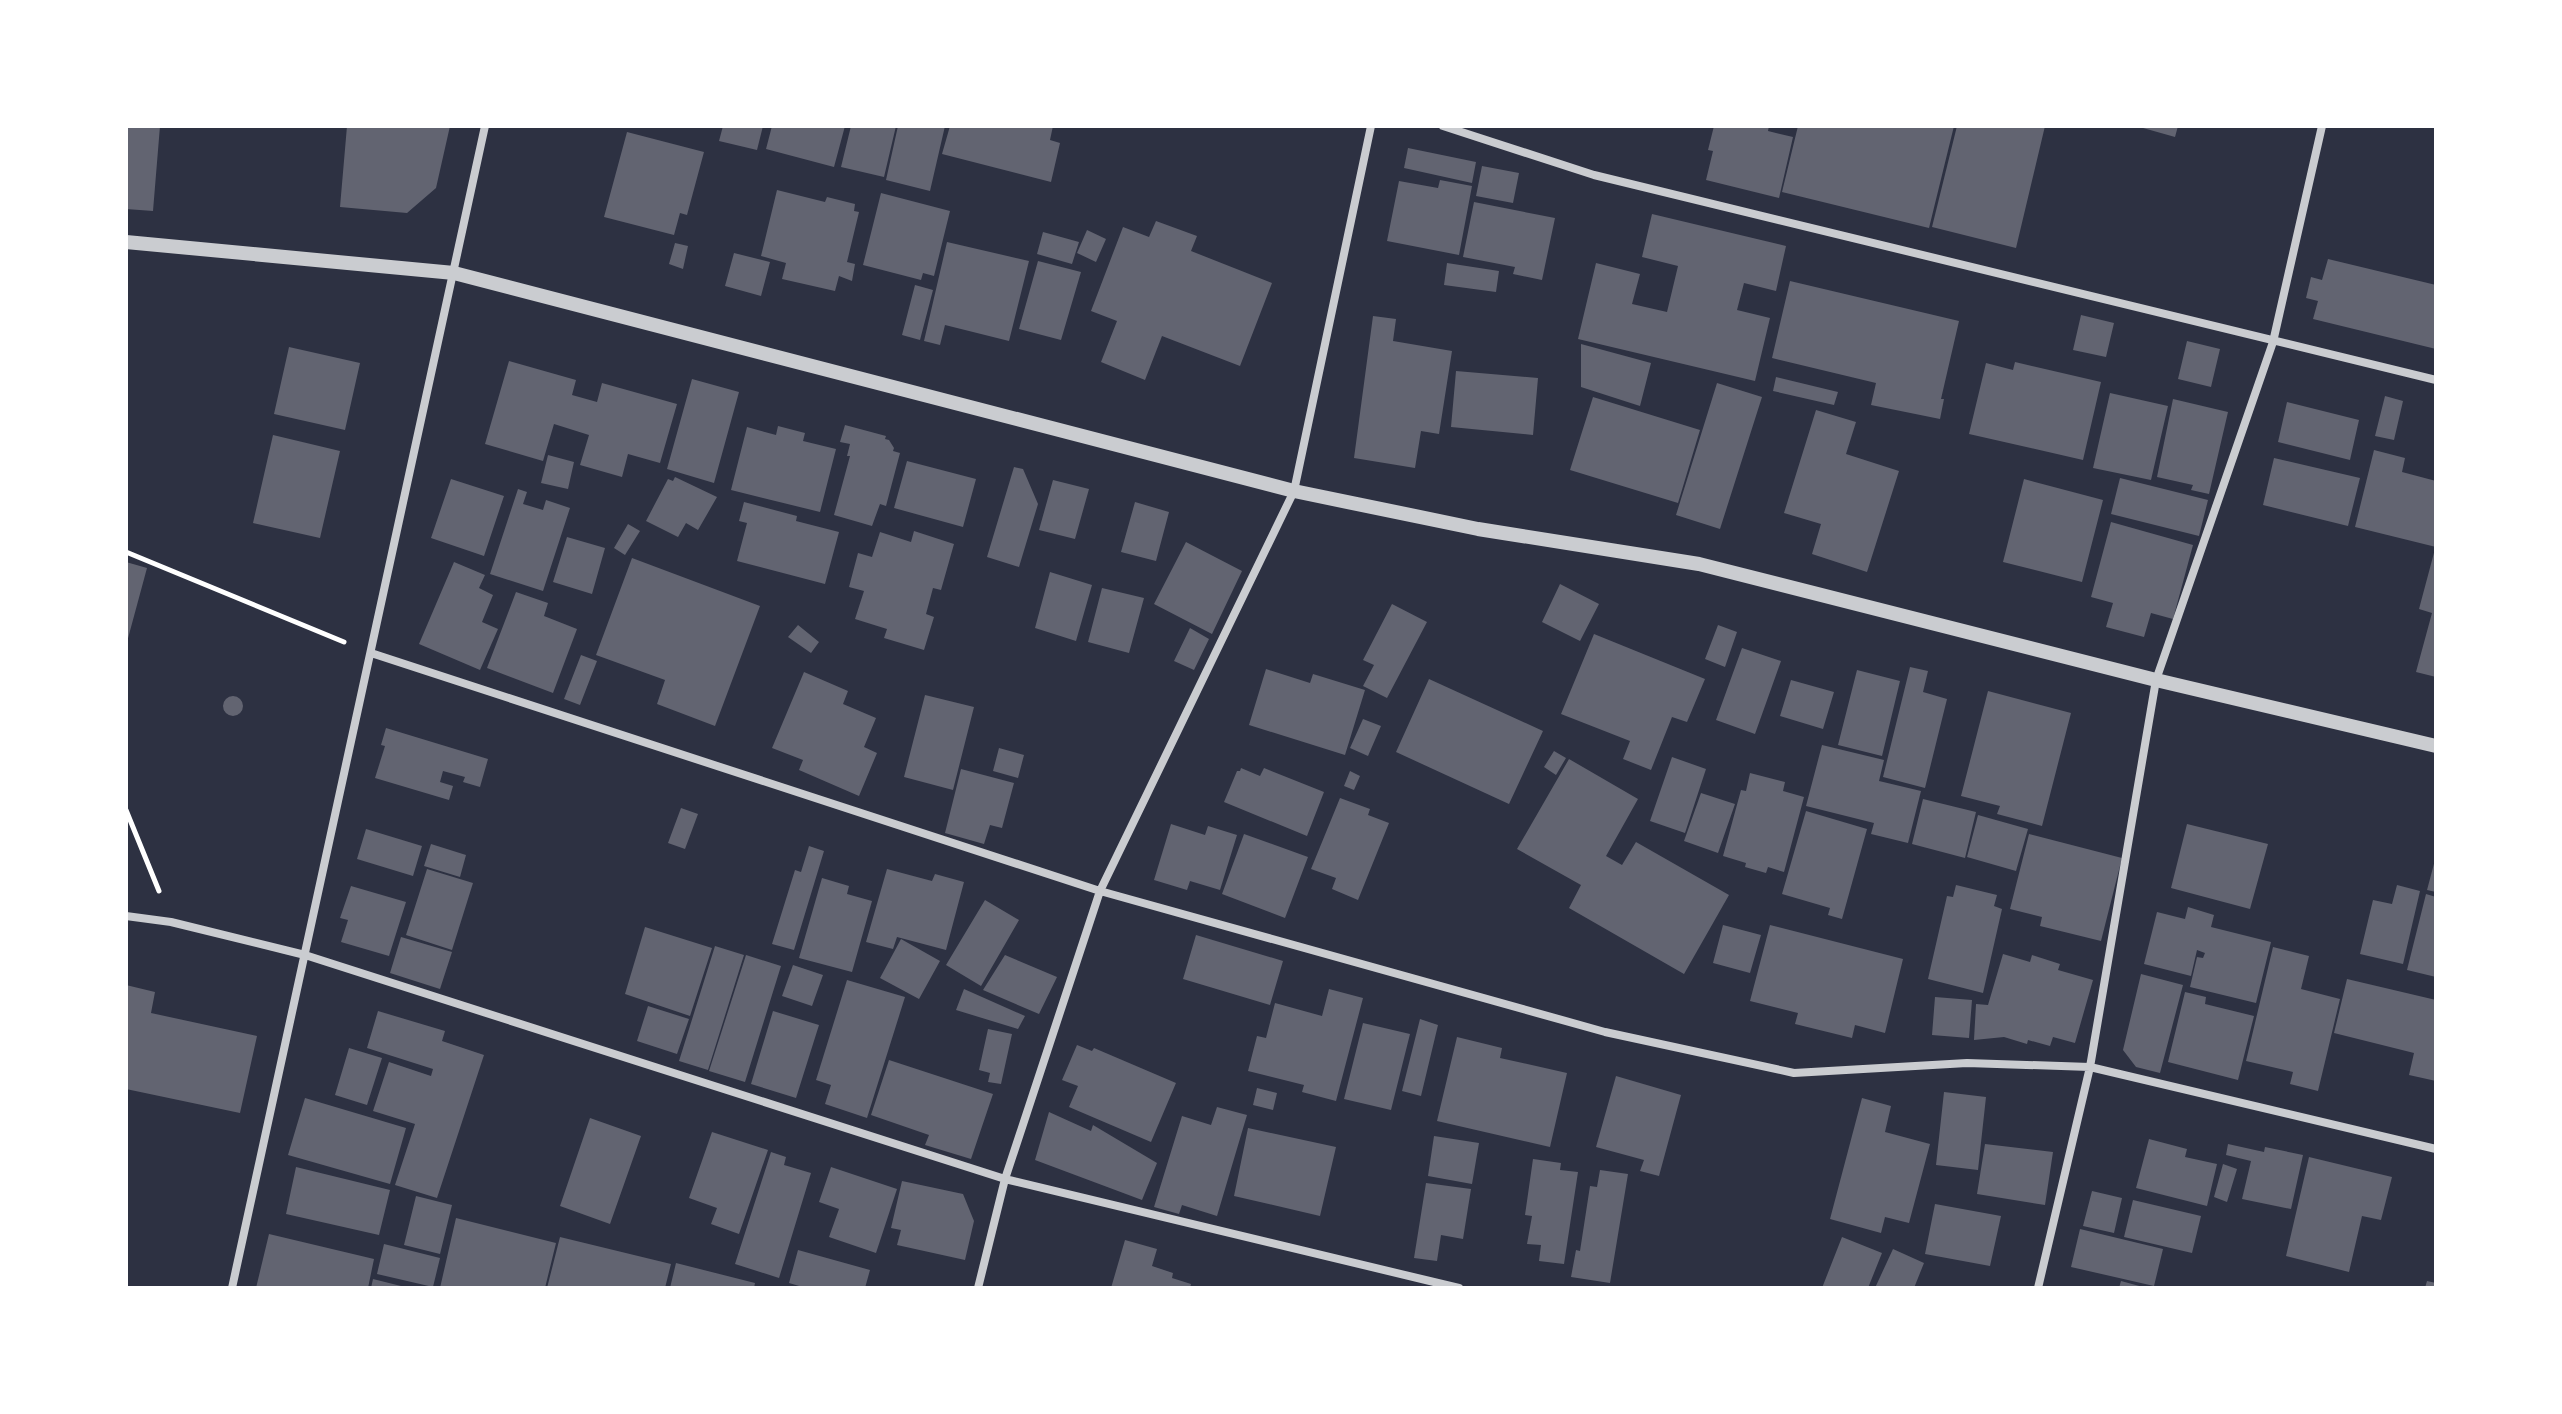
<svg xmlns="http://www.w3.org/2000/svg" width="2562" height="1414" font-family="Merriweather,serif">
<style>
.building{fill:#626471}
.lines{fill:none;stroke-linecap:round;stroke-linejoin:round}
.path{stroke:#fff;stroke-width:5}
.minor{stroke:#caccd0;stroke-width:8}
.tertiary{stroke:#caccd0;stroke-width:14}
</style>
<rect width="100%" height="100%" fill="#2d3142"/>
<!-- building -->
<path class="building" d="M126,126H160L153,211L126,209Z
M347,126H450L436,188L407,213L340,207Z
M723,126H763L757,150L719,141Z
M772,126H845L834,167L766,149Z
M851,126H896L884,177L841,167Z
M898,126H945L930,191L886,180Z
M950,126H1053L1050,140L1060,143L1051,182L942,154Z
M1714,126H1769L1768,131L1793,137L1779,198L1706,180L1713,151L1708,150Z
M1798,126H1954L1929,228L1782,192Z
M1957,126H2045L2016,248L1932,227Z
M2136,126H2178L2175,137Z
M627,132L704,152L687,215L680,213L674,235L604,217Z
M1408,148L1476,162L1472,183L1404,168Z
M1482,166L1519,173L1513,203L1476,196Z
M1440,180L1472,186L1459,255L1387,241L1399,181L1438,188Z
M777,190L825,202L827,197L855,204L854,211L859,212L847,262L855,264L852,281L839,276L835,291L782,279L786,263L761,256Z
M881,193L950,211L934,276L923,273L921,280L863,265Z
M1474,202L1555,218L1542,280L1513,274L1515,267L1463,257Z
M1652,214L1786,246L1776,291L1744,283L1737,310L1770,318L1755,381L1578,339L1596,263L1640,274L1632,304L1667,312L1678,266L1642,257Z
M1156,221L1197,236L1191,251L1272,283L1240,366L1162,336L1145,380L1101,362L1117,321L1091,311L1123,227L1149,237Z
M1087,230L1106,239L1096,262L1077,253Z
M1043,232L1079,242L1072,264L1037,254Z
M947,242L1029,261L1009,341L945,325L940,345L924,341Z
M675,243L688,246L683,269L669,264Z
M734,253L770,262L761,296L725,286Z
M2328,259L2436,285V349L2313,319L2318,301L2306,298L2311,277L2322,280Z
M1038,261L1081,272L1061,340L1019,329Z
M1447,263L1499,271L1496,292L1444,285Z
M1790,281L1959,321L1941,399H1944L1940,419L1871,405L1876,383L1772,358Z
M915,285L933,290L920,340L902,335Z
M2081,315L2114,323L2106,357L2073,350Z
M1373,316L1396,319L1393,341L1452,351L1439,434L1421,431L1415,468L1354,458Z
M2187,341L2220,349L2211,387L2178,379Z
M1581,344L1651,363L1640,406L1581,387Z
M289,347L360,363L345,430L274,414Z
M509,361L576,380L572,395L597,402L602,383L677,404L660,463L628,454L622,477L580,465L589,435L554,424L543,461L485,444Z
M2015,362L2101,382L2083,460L1969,434L1986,363L2013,370Z
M1456,371L1538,378L1533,435L1451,427Z
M1776,377L1838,392L1834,405L1773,391Z
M692,379L739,392L714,483L667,469Z
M1717,383L1762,397L1720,529L1676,515Z
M2110,393L2168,406L2151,480L2093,468Z
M2385,396L2403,401L2394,440L2375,436Z
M1593,397L1700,430L1678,503L1570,470Z
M2173,399L2228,412L2209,494L2191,490L2193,485L2157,477Z
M2287,402L2359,420L2350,460L2278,442Z
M1816,410L1856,422L1846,454L1899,471L1867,572L1812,554L1821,524L1784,513Z
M845,425L886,436L885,439L889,440L894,448L893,451L900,453L886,506L880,504L872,526L834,515L850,456H847L850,444L840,442Z
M778,426L805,433L803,441L836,449L820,512L731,490L747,427L776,435Z
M273,435L340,451L320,538L253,523Z
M2374,450L2405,458L2402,472L2436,481V547L2355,527Z
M548,455L574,462L568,489L541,483Z
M2274,458L2360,478L2348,526L2263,505Z
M907,461L976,479L963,527L894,508Z
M1014,467L1023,469L1038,504L1019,567L987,557Z
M675,477L717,497L698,530L686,523L678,537L646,521L668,479L673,481Z
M2120,478L2208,500L2199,536L2111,514Z
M451,479L504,496L484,556L431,538Z
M2024,479L2103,500L2082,582L2003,562Z
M1053,480L1089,489L1075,539L1039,530Z
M518,489L527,492L523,504L543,510L546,500L570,508L543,591L490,574Z
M744,502L797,516L796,521L839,532L825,584L737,561L747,523L739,521Z
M1135,502L1169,512L1156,561L1121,552Z
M2111,522L2193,545L2173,619L2151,613L2144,637L2106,627L2113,603L2091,597Z
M628,524L640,531L625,555L614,548Z
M914,531L954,544L941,590L933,588L926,614L934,617L924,650L884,638L887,629L855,619L864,591L849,587L858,553L872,557L880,532L911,542Z
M567,537L605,548L592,594L553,582Z
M1186,542L1242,571L1212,634L1154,604Z
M2435,549L2436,550V677L2416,672L2432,613L2419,609Z
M632,558L760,606L715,726L657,704L665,680L596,655Z
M126,562L147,568L127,642H126Z
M454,562L485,575L479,588L493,595L482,622L498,629L480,670L419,644Z
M1050,572L1092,585L1076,641L1035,628Z
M1560,584L1599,604L1580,641L1542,622Z
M1102,588L1144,598L1129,653L1088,642Z
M516,592L548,603L544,616L577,629L553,693L487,668Z
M1392,604L1427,622L1387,698L1363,686L1374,665L1363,660Z
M798,625L819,642L811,653L788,637Z
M1718,625L1737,632L1725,667L1705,659Z
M1190,628L1209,639L1194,670L1174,661Z
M1594,634L1705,679L1687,722L1672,717L1651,770L1623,759L1630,741L1561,714Z
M1742,648L1781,661L1755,734L1716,720Z
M581,655L597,661L580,705L564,699Z
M1910,667L1928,671L1923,692L1947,699L1925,788L1883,777Z
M1266,669L1310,683L1313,674L1365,690L1345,755L1249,725Z
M1857,670L1900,681L1882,756L1838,745Z
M804,672L848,691L843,704L876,718L864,747L877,753L859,796L799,770L803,760L772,748Z
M1429,679L1543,731L1509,804L1396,752Z
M1791,680L1834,692L1823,729L1780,716Z
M1988,691L2071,713L2042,826L1997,814L2000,806L1961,796Z
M925,695L974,707L953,790L904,777Z
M223 706a10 10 0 1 1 20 0a10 10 0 1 1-20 0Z
M1363,719L1381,726L1368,756L1350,748Z
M386,728L488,759L480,787L463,782L465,777L443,771L440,782L453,786L449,800L375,778L385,746L381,745Z
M1822,745L1884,760L1879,781L1921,791L1908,843L1871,834L1874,823L1806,806Z
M999,748L1024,755L1018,778L993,771Z
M1554,751L1566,758L1556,775L1544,767Z
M1672,757L1706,769L1685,833L1650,821Z
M1569,759L1638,799L1606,856L1622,865L1636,842L1729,895L1684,974L1569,908L1581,885L1517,849Z
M1241,768L1260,776L1264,768L1324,792L1307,836L1224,802L1237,771H1240Z
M961,769L1014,783L1002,828L990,825L984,844L945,833Z
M1350,771L1360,776L1354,790L1344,786Z
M1750,773L1785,782L1783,791L1804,797L1784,872L1768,867L1766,873L1745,867L1746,863L1723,856L1741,790L1746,791Z
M1701,793L1735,804L1718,853L1684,841Z
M1340,798L1370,809L1368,815L1389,823L1358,900L1332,889L1336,878L1311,869Z
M1923,799L1976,812L1965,858L1912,844Z
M681,808L698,814L685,849L668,843Z
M1806,811L1867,829L1842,919L1828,915L1830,908L1782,894Z
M1978,815L2028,829L2016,871L1967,857Z
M1171,824L1205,835L1208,826L1237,835L1220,890L1190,881L1187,890L1154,880Z
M2187,824L2268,844L2250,909L2171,888Z
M366,829L422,846L413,876L357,859Z
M1244,834L1308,857L1285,918L1222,894Z
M2029,834L2122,858L2101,941L2040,926L2042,917L2010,909Z
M431,844L466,855L460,877L424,866Z
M809,846L824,851L794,950L772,944L795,870L801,872Z
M2435,860L2436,861V892L2427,890Z
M427,869L473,883L452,950L406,935Z
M887,869L932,881L935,874L964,882L946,950L897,937L893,949L866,942Z
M822,878L849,886L847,894L872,901L852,972L799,958Z
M1956,885L1997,895L1994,906L2002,909L1983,993L1928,979L1947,896L1953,897Z
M2397,885L2420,891L2403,964L2360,954L2373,900L2392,904Z
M351,886L406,902L389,956L341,942L348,920L340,918Z
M2426,894L2436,897V977L2407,970Z
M985,900L1019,920L981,986L946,965Z
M2188,907L2214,915L2211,927L2271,942L2256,1003L2190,987L2197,957L2203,958L2205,953L2197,950L2191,976L2144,964L2157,912L2185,919Z
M1723,925L1761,935L1750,973L1713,963Z
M1770,925L1903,959L1885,1033L1855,1025L1852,1038L1795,1024L1798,1013L1750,1001Z
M645,927L712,948L690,1016L625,994Z
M1196,935L1283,961L1270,1005L1183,979Z
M401,937L452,952L440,989L390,973Z
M901,939L940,961L919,999L880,978Z
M715,946L744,955L708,1070L679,1061Z
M2273,947L2309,956L2301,989L2340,999L2318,1091L2290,1084L2293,1072L2246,1061Z
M2003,954L2030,962L2032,955L2060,964L2058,970L2093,980L2075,1043L2053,1037L2050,1046L2028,1040L2027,1044L2004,1037L1974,1040L1976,1004L1988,1005Z
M746,955L781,966L745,1082L709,1071Z
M1005,955L1057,977L1039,1014L983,990Z
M793,965L823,975L812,1006L782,996Z
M2141,974L2183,985L2160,1073L2136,1067L2123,1050Z
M2347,979L2436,1000V1081L2409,1075L2414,1053L2334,1033Z
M847,980L905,997L867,1118L825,1104L831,1085L816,1080Z
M126,985L155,992L151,1013L257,1036L240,1113L126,1089Z
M964,989L1025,1016L1018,1029L956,1010Z
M1329,989L1363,998L1336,1101L1302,1092L1304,1085L1248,1071L1257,1036L1266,1038L1275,1003L1322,1016Z
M2185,992L2206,997L2205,1004L2254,1016L2238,1080L2168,1062Z
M1935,997L1972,1000L1969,1038L1932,1035Z
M648,1006L689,1019L677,1054L637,1041Z
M378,1011L445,1031L442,1041L484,1055L437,1198L395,1185L415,1124L373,1111L389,1062L431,1076L433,1069L367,1048Z
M773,1011L819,1025L796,1098L751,1084Z
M1420,1019L1438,1025L1421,1096L1402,1091Z
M1363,1023L1410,1034L1391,1110L1344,1099Z
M988,1029L1012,1034L1001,1084L988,1082L990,1073L979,1070Z
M1457,1037L1502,1048L1500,1058L1567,1073L1550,1147L1437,1121Z
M1077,1045L1092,1051L1094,1048L1176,1083L1151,1142L1069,1107L1078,1086L1062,1080Z
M349,1048L382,1058L367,1105L335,1095Z
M889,1060L993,1094L971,1159L925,1145L929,1135L871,1115Z
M1616,1076L1681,1095L1659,1176L1640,1171L1644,1160L1596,1147Z
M1257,1088L1277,1093L1273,1110L1253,1105Z
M1944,1092L1986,1097L1978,1170L1936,1165Z
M305,1098L406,1128L390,1184L288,1155Z
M1862,1098L1891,1106L1885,1132L1930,1144L1909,1223L1885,1217L1881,1233L1830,1219Z
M1217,1107L1247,1115L1217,1216L1182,1205L1179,1214L1154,1207L1182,1116L1211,1125Z
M1049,1112L1091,1131L1093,1125L1157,1163L1142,1200L1035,1160Z
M590,1118L641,1136L610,1224L560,1206Z
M1248,1128L1336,1147L1320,1216L1234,1196Z
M712,1132L768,1150L739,1234L711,1224L717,1208L689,1198Z
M1434,1136L1479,1143L1472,1184L1428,1176Z
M2149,1139L2187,1149L2185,1157L2217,1164L2207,1206L2136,1188Z
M1985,1144L2053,1152L2045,1205L1977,1194Z
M2228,1144L2264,1152L2265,1147L2303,1155L2291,1209L2242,1199L2251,1161L2226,1155Z
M771,1152L786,1157L784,1165L811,1173L779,1278L735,1264Z
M2309,1157L2392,1177L2381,1220L2362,1216L2349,1272L2286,1256Z
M1533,1159L1561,1163L1560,1170L1578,1172L1564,1264L1539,1261L1541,1245L1527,1244L1532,1216L1525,1215Z
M2223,1164L2237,1169L2227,1202L2214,1197Z
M296,1167L390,1190L379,1235L286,1214Z
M831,1167L897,1189L876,1253L829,1237L839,1209L819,1202Z
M1600,1170L1628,1174L1610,1283L1571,1277L1576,1250L1580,1251L1590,1186L1597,1187Z
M902,1181L963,1194L974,1221L965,1260L897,1245L901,1230L891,1228Z
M1426,1183L1471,1189L1463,1239L1441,1235L1437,1261L1414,1258Z
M2092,1191L2122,1198L2114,1233L2083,1226Z
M416,1196L452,1205L440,1254L404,1245Z
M2133,1200L2201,1216L2192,1253L2124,1237Z
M1935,1204L2001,1216L1990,1266L1925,1254Z
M456,1218L556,1243L545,1288H440Z
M2080,1229L2163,1249L2154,1286L2071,1267Z
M269,1234L374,1259L368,1288H256Z
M560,1237L671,1264L665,1288H547Z
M1842,1237L1882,1253L1868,1288H1822Z
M1125,1240L1157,1249L1152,1266L1173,1273L1172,1278L1191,1284L1190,1288H1111Z
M384,1244L440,1258L433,1287L377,1274Z
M1893,1249L1924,1263L1914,1288H1875Z
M798,1250L870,1270L865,1288H806L789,1283Z
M676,1263L755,1283L754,1288H670Z
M373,1279L405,1287V1288H371Z
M2121,1281L2143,1287V1288H2119Z
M2427,1281L2436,1283V1288H2425Z"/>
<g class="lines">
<!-- path -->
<path class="path" d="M126,552L344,642
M126,810L159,891"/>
<!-- minor -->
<path class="minor" d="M1443,126L1594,175L2436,380
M371,653L1100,891L1605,1032L1794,1073L1967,1063L2090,1067L2436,1149
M126,916L171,922L305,955L1005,1179L1459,1288
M232,1288L485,126
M978,1288L1005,1179L1100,891L1294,491L1371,126
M2038,1288L2090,1067L2156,680L2273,342L2322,126"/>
<!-- tertiary -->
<path class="tertiary" d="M126,242L454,273L1294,491L1478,529L1699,564L2156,680L2436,746"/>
</g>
<!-- border -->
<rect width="2562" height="1414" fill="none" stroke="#ffffff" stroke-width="256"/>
</svg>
